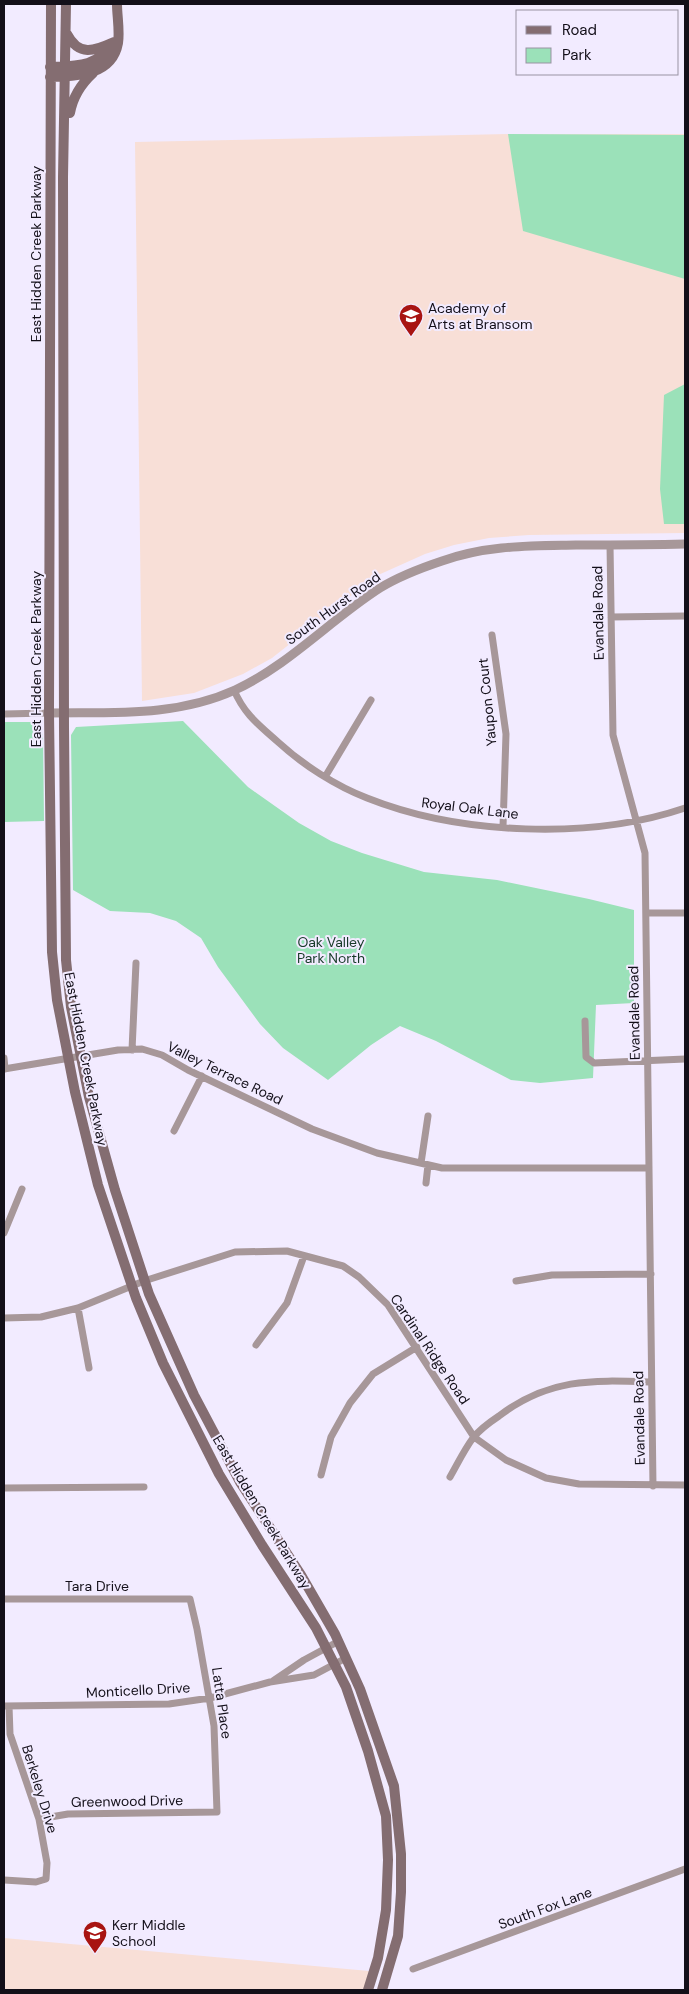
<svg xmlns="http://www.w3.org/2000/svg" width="689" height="1994" font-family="'DM Sans',sans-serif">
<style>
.education{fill:#f8dfd7}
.green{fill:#9be1b9}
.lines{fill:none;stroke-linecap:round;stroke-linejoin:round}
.minor{stroke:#a79799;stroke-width:7}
.tertiary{stroke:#a79799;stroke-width:9}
.secondary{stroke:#846d71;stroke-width:10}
.labels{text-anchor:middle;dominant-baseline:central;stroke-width:4;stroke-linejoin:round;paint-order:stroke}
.street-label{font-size:14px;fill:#130f19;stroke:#f2ebff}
.poi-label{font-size:14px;fill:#130f19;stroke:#f2ebff;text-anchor:start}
.park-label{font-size:14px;fill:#173a28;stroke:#f2ebff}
</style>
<rect width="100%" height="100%" fill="#f2ebff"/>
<!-- education -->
<path class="education" d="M508,134H685V533L529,535L489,538L454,545L425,554L376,576L272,658L243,674L194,693L142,701L135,142Z
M4,1938L369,1971L364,1990H4Z"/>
<!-- green -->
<path class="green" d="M508,134L685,135V279L523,231Z
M685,384V524H664L660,489L664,395Z
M183,721L248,787L299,823L331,841L362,853L424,872L497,880L589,899L634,910V1003L596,1005L593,1078L540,1083L511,1080L436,1041L400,1026L371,1045L328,1080L283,1048L260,1024L218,967L201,938L176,921L150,913L110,911L73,890L71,735L76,727Z
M4,722H32L43,733L44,821L4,822Z"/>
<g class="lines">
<!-- minor -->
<path class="minor" d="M610,545L613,735L645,853L653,1486
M611,617L685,616
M492,635L506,734L503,827
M234,690C244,714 259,725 278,742C303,765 336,786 367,798C460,835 591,840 685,808
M4,714L49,713
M325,777L371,700
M646,913H685
M585,1021L586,1057L594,1063L685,1059
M132,1050L136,963
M4,1058L5,1069
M4,1069L118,1050L142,1049L162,1055L188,1070L312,1129L377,1153L442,1168H649
M174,1131L202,1076
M421,1163L428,1116
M426,1183L428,1165
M4,1233L22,1189
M516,1281L552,1275L651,1274
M78,1308L89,1368
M4,1318L41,1317L78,1308L144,1281L235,1252L287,1251L343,1266L359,1277L388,1305L474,1437L506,1460L546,1478L579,1484L685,1485
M256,1345L287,1303L304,1256
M321,1475L331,1437L350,1403L373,1374L417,1347
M450,1477C457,1465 464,1450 473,1438C480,1429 490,1422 499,1416C549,1378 592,1380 651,1382
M4,1488L144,1487
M4,1599H190L197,1629L214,1726L217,1812L68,1814L39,1819
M273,1681L304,1660L339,1641
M4,1706L169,1704L210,1698L270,1682L314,1675L346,1658
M4,1880L36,1882L46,1879L47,1863L39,1819L10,1734L9,1706
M413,1969L685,1869"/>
<!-- tertiary -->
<path class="tertiary" d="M49,713C112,712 176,717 235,690C289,665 330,620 380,588C398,577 421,568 442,561C487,545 529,546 576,545C612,545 649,545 685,544"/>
<!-- secondary -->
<path class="secondary" d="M51,4L49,713L52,952L57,1000L75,1092L98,1185L136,1298L163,1363L219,1474L262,1545L316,1628L346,1687L368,1751L386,1816L388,1860L386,1910L378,1958L368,1990
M66,4L63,177L64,728L66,960L71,1007L89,1097L115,1190L149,1294L194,1395L240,1482L301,1575L335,1634L360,1689L394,1786L401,1854V1892L398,1936L382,1990
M67,34C79,57 94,51 114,42
M50,67C80,66 95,67 116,42
M50,77C76,76 112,76 118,43C120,31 117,16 117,4
M70,113C73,96 81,84 93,73"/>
</g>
<!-- icons -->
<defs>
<symbol id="school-pin" viewBox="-11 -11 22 30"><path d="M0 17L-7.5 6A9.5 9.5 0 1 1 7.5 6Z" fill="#a81412" stroke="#f2ebff"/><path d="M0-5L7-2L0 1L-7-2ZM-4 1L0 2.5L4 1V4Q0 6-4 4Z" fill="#fff"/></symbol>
</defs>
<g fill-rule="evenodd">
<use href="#school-pin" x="397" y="302" width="28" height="38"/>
<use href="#school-pin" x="81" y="1919" width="28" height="38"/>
</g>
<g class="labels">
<!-- street labels -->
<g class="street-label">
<text transform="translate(36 254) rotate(-90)">East Hidden Creek Parkway</text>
<text transform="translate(333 608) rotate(-36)">South Hurst Road</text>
<text transform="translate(598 613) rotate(-91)">Evandale Road</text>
<text transform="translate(36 659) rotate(-90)">East Hidden Creek Parkway</text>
<text transform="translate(487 702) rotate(-96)">Yaupon Court</text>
<text transform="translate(470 808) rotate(7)">Royal Oak Lane</text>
<text transform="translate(634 1013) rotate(-91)">Evandale Road</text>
<text transform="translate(86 1059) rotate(79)">East Hidden Creek Parkway</text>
<text transform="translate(225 1073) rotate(26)">Valley Terrace Road</text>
<text transform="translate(430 1349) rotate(56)">Cardinal Ridge Road</text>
<text transform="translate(639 1418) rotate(-91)">Evandale Road</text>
<text transform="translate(262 1512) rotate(59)">East Hidden Creek Parkway</text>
<text x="97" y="1586">Tara Drive</text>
<text transform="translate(138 1690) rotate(-3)">Monticello Drive</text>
<text transform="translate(222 1703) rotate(82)">Latta Place</text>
<text transform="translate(40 1789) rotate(73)">Berkeley Drive</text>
<text transform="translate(127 1801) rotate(-1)">Greenwood Drive</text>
<text transform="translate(545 1908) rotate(-20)">South Fox Lane</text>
</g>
<!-- poi labels -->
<g class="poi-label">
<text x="428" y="308">Academy of<tspan x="428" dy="16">Arts at Bransom</tspan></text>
<text x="112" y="1925">Kerr Middle<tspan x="112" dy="16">School</tspan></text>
</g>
<!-- park labels -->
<g class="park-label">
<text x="331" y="942">Oak Valley<tspan x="331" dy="16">Park North</tspan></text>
</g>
</g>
<!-- border -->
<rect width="689" height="1994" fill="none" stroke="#130f19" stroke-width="10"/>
<!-- legend -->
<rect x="516" y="10" width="162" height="65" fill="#f2ebff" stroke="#9993a3"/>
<rect x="526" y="26" width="25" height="8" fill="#846d71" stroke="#9993a3"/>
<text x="562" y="35" font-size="15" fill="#130f19">Road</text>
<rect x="526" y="48" width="25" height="15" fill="#9be1b9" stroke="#9993a3"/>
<text x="562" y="60" font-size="15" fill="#130f19">Park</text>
</svg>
